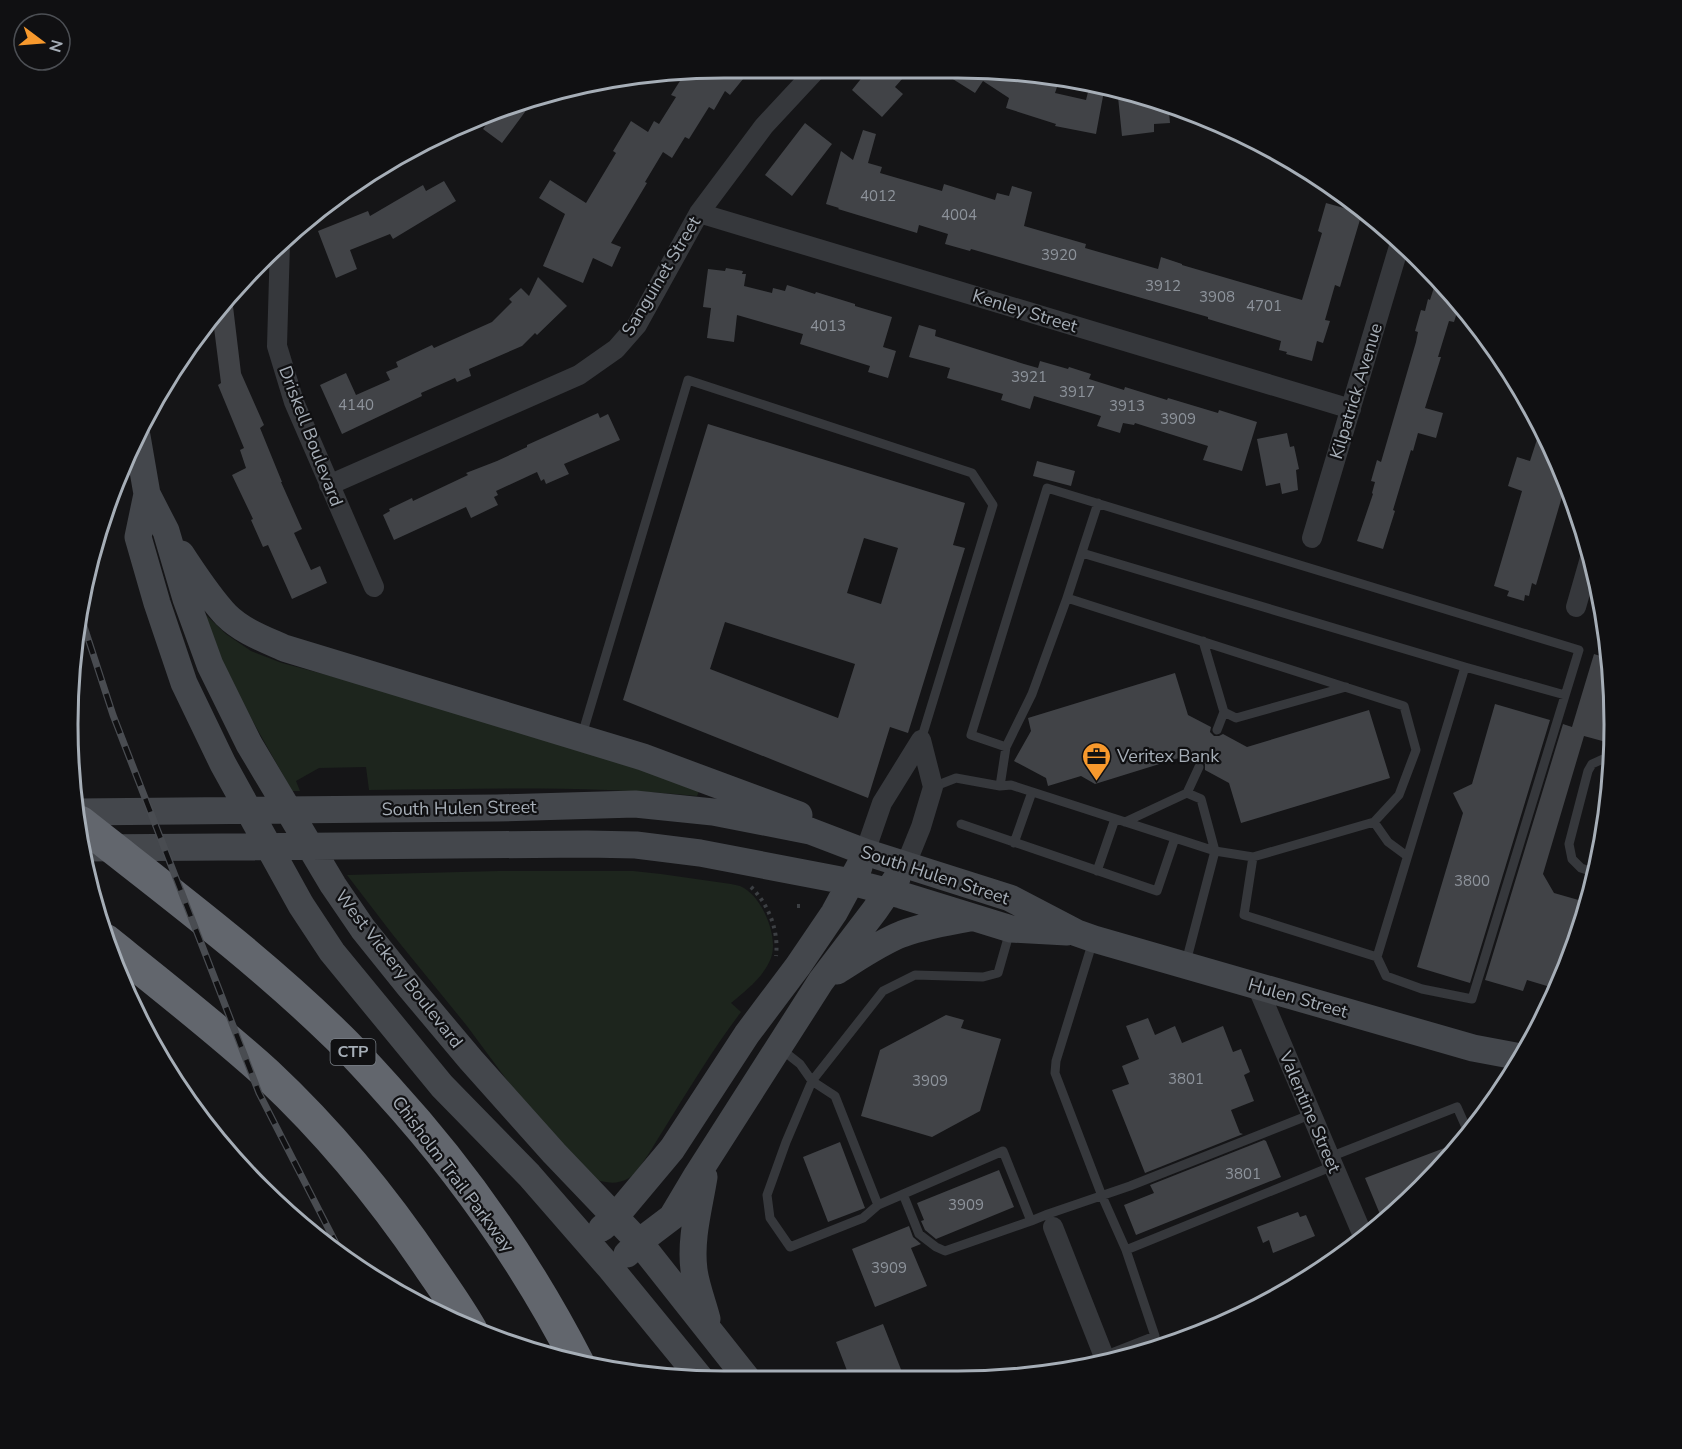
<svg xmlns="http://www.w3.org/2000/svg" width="1682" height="1449" font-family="'Nunito Sans',sans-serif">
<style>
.green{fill:#1d251d}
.building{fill:#414347;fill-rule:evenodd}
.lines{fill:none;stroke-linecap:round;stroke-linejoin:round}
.path{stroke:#3c3f43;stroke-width:4;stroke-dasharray:3 4.5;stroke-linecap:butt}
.lane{stroke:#36383c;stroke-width:9}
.street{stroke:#36383c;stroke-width:20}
.secondary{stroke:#44474c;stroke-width:27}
.highway{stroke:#62666d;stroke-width:33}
.rail-casing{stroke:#494c51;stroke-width:7}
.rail{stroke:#101012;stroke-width:4.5;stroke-dasharray:14;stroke-linecap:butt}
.labels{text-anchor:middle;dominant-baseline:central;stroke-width:4.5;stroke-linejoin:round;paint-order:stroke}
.number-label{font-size:15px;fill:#8d939b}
.shield{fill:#101012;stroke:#797f86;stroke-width:1.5}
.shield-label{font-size:16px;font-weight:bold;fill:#a6aeb7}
.street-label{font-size:18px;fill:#a6aeb7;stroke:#101012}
.poi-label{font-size:18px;fill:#a6aeb7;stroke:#101012;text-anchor:start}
.rim{fill:none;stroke:#a6aeb7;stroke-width:3}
</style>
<rect width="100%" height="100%" fill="#151517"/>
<!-- green -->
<path class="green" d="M204,613L226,634L251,651L282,663L346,680L701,787L697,796C588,785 478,789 369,790L366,767L319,768L296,781L300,791H292L229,679Z
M498,871H633L661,874L731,884C734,885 737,885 740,886C762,895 779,937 771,958C763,978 746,990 731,1003L741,1012C713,1049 689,1089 664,1129C656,1141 640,1171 629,1178C617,1185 606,1183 593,1179L526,1106L467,1026L393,935L347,875Z"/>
<!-- building -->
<path class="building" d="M724,68H752L730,95L725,91L714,110L709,107L689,139L685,137L672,158L663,152L645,182L647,183L611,243L621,247L612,267L593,258L583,283L543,266L565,214L539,198L550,180L586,203L616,153L613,151L631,121L648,132L654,121L659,124L676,97L671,95L685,73Z
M868,70H895L903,78L895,87L903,94L882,117L852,90Z
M940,71L1035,73L1059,81L1055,93L1086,100L1089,88L1104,91L1096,134L1055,126L1056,124L1006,108L1009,98L983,81L975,93Z
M1138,95L1168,102L1170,123L1154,124V132L1122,136L1118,97Z
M536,97L502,143L483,129L495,112Z
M805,123L832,144L792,196L765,175Z
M863,130L876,134L868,163L882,167L880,173L942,191L944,184L995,200L997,193L1009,196L1012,186L1032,192L1024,226L1086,244L1085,248L1158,269L1161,257L1182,264V265L1302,300L1322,233L1318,231L1326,203L1362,213L1340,287L1335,285L1325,320L1330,321L1323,343L1317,341L1312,361L1286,354L1287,352L1279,350L1281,341L1208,319V317L971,249L970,251L945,244L948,234L919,225L917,233L838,209L839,208L826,204L841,151L853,160Z
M444,181L456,201L393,239L390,234L350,250L357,269L336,278L318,231L368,211L370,216L423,185L426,191Z
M726,268L743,271L742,274H746L744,286L772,293L773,288L785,291L787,285L815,294L816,292L855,304V306L892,317L883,347L896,351L888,378L868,372L870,366L800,344L803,334L737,315L734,342L707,338L711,308L703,307L708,269L725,271Z
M538,277L567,306L537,335L535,333L522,346L469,369L471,376L457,382L455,378L421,393L422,396L342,434L320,385L346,373L356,395L390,380L386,372L398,367L396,362L432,345L434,348L492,322L512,302L509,299L521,288L529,296Z
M1437,278L1452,292L1460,303L1454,322L1449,321L1438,357H1441L1425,408L1443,413L1436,438L1418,433L1413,451L1411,450L1393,510L1395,511L1383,549L1357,541L1373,494L1372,493L1375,482L1371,481L1377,460L1381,462L1416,342L1418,332L1415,331L1421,310L1425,311L1428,299L1430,300Z
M232,298L241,373L264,425L260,428L282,482H281L302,529L294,533L311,570L320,566L327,583L292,599L268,545L263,547L251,520L253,519L232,475L246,468L240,450L244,448L218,385L221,383L213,320Z
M919,325L936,330L935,336L1024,364L1038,368L1040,361L1068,369L1069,367L1091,374L1089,379L1124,390L1125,387L1167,400L1168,398L1218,413L1219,410L1257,422L1242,471L1203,460L1208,446L1135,423L1134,425L1123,423L1120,433L1097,426L1101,416L1034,396L1030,409L1001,400L1003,394L947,378L950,368L909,357Z
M598,413L600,418L608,414L620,440L564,464L569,474L546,484L544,479L541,481L537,472L496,491L498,495L494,497L498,505L471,518L466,507L394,540L383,515L390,511L389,509L412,498L413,501L468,475L466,473L497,461L527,447V445Z
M708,424L965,503L953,545L965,548L908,733L890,727L868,798L623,700ZM864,538L898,548L881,604L847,593ZM725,622L855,664L838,718L710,669Z
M1541,427L1566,483L1536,585L1532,583L1529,596L1525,595L1524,601L1507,596L1509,591L1494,586L1522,491L1508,486L1517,457L1530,461Z
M1287,433L1290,447L1294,446L1299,469L1296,470L1298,490L1282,494L1280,483L1266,486L1257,439Z
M1037,461L1075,471L1071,486L1033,476Z
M1594,654L1610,659L1612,737L1608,736L1606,742L1584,736L1543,874L1554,893L1589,903L1557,989L1527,980L1523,991L1485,980L1563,724L1572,727Z
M1175,673L1188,715L1211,727L1210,732L1214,736H1219L1223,734L1247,747L1369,710L1390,778L1241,823L1229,783L1205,770V764L1201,761L1198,760L1193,764L1182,757L1095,784L1081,776L1048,786L1046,778L1014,761L1031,731L1028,718Z
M1495,704L1550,720L1470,983L1417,967L1463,813L1453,793L1472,784Z
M946,1015L964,1020L961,1028L1001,1039L980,1111L932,1137L861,1116L880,1050Z
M1148,1018L1155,1035L1175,1026L1182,1043L1223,1026L1233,1052L1241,1049L1250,1072L1244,1075L1254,1101L1231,1110L1240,1133L1243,1134L1145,1173L1112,1090L1129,1084L1122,1066L1139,1059L1126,1026Z
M1264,1140L1266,1141L1281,1177L1136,1235L1124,1205L1154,1193L1150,1185Z
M1463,1141L1391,1218L1384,1224L1365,1178Z
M840,1142L865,1208L828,1222L803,1157Z
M999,1170L1014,1207L936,1239L925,1230L921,1221L924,1220L917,1203Z
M1298,1212L1300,1217L1306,1215L1315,1236L1273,1253L1269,1240L1263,1243L1257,1227Z
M909,1226L913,1237L921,1244L911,1248L927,1286L875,1307L852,1249Z
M883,1324L902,1372L881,1381H851L836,1342Z"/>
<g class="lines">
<!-- path -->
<path class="path" d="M751,887C769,905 779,931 776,956
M797,906H800"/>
<!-- lane -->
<path class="lane" d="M1082,553L1465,667
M1067,598L1098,503
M1203,641L1224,712L1236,718L1346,687
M1217,730L1224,712
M582,735L688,380L972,473L993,505L921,740
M1000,786L1006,747
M933,787L956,778L1000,786L1011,785L1215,851L1253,857L1244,915L1377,957
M1187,793L1199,767
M1125,822L1187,793L1201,799L1215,851L1186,962
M1374,822L1388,842L1407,856
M961,824L1157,891L1175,838
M1014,843L1032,792
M1253,857L1374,822L1399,795L1416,750L1404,706L1067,598L1032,694L1006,747L971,735L1047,488L1579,650L1472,999L1422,989L1386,976L1377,957L1465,667L1565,695
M1097,871L1115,819
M1596,873L1581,868L1572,859L1569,844L1588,771L1592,764L1603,759L1613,761
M1093,941L1056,1061L1055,1073L1102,1196L1126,1250L1333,1166
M781,1049L800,1064L812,1081L835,1096L878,1205L1003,1151L1031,1221L1048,1214L1053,1227
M1330,1157L1457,1107L1469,1134
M903,1194L919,1234L936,1247L945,1251L1031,1221
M878,1205L863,1218L790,1247L770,1218L767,1195L786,1142L812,1081L883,991L915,975L983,977L998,973L1010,931
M1048,1214L1130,1186L1312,1114
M1104,1356L1155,1336L1126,1250"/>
<!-- street -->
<path class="street" d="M699,213L1351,409
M280,243L277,346L294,402L374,587
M329,485L579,375L616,349L637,325L699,213L764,126L817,69
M1312,538L1400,243
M1576,607L1590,558
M865,852L882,803L921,740
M906,864L921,827L933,787L921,740
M1257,986L1364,1238
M1053,1227L1105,1359"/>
<!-- secondary -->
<path class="secondary" d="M137,436L147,494L166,531L186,599L210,665L249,744L333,885L363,929L408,985L471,1060L554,1153L639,1242L749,1381
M147,494L138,537L157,603L184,683L223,764L301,905L332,952L442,1086L529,1175L611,1269L701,1379
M181,554C195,575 209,597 226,615C242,631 264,639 284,648L643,757L799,815
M78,812L497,808L635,804L713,812L810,831L865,852L1010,898L1077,933L1094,939L1473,1048L1521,1057
M85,848L587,844L636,845L700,853L851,882L901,895L1011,929L1067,932
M837,971C858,958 879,943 902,934C924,926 947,922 970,918
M704,1177C699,1208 690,1239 694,1270C696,1286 703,1303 707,1319
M602,1228L615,1217L672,1149L747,1034L798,966L834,913L859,867
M627,1254L639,1242L672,1217L697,1175L821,981L875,910L897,878"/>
<!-- highway -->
<path class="highway" d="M80,822C166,890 255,956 334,1033C353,1051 370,1070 387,1089C462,1171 527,1264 578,1363
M105,940C160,984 215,1027 267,1074C329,1132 384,1199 431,1269C445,1289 459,1309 471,1330"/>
<defs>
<path id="rail" d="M80,614L113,715L259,1093L343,1257"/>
</defs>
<!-- rail casing -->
<use href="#rail" class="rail-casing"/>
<!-- rail -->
<use href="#rail" class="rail"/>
</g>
<!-- icons -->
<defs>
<symbol id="office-pin" viewBox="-11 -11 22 30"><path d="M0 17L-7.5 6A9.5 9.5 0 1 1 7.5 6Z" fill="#f7992d" stroke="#101012"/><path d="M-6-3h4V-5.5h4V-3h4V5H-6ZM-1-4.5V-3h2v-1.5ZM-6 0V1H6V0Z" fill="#111"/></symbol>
</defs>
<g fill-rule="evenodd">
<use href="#office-pin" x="1080" y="740" width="33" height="45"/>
</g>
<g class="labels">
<!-- number labels -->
<g class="number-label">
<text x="878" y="196">4012</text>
<text x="959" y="215">4004</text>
<text x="1059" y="255">3920</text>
<text x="1163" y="286">3912</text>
<text x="1217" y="297">3908</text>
<text x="1264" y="306">4701</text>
<text x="828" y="326">4013</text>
<text x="1029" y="377">3921</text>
<text x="1077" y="392">3917</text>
<text x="356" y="405">4140</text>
<text x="1127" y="406">3913</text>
<text x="1178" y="419">3909</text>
<text x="1472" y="881">3800</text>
<text x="1186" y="1079">3801</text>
<text x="930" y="1081">3909</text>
<text x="1243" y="1174">3801</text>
<text x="966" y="1205">3909</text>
<text x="889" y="1268">3909</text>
</g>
<!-- shield labels -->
<rect class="shield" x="330.5" y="1039" width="45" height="26" rx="4.5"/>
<g class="shield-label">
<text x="353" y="1052">CTP</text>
</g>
<!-- street labels -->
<g class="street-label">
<text transform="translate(661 276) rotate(-59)">Sanguinet Street</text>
<text transform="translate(1025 311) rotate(17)">Kenley Street</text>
<text transform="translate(1356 391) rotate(-73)">Kilpatrick Avenue</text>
<text transform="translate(311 436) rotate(69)">Driskell Boulevard</text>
<text transform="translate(459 808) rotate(-1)">South Hulen Street</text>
<text transform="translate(935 875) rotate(18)">South Hulen Street</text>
<text transform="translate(399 969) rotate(52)">West Vickery Boulevard</text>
<text transform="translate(1298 998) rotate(16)">Hulen Street</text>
<text transform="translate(1310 1112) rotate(67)">Valentine Street</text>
<text transform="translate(453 1174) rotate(53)">Chisholm Trail Parkway</text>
</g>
<!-- poi labels -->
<g class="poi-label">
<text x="1117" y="756">Veritex Bank</text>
</g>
</g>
<!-- crop -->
<path d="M0 0H1682V1449H0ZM724 78H958A646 646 0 0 1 1604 724V725A646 646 0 0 1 958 1371H724A646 646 0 0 1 78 725V724A646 646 0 0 1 724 78Z" fill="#101012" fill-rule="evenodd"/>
<path class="rim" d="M724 78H958A646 646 0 0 1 1604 724V725A646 646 0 0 1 958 1371H724A646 646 0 0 1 78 725V724A646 646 0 0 1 724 78Z"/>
<!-- north arrow -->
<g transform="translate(42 42) rotate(106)"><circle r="28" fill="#101012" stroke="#4c4f54" stroke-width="1.5"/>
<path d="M0-4.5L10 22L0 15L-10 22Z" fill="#f7992d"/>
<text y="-9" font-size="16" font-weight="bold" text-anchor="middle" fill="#a6aeb7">N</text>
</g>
</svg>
